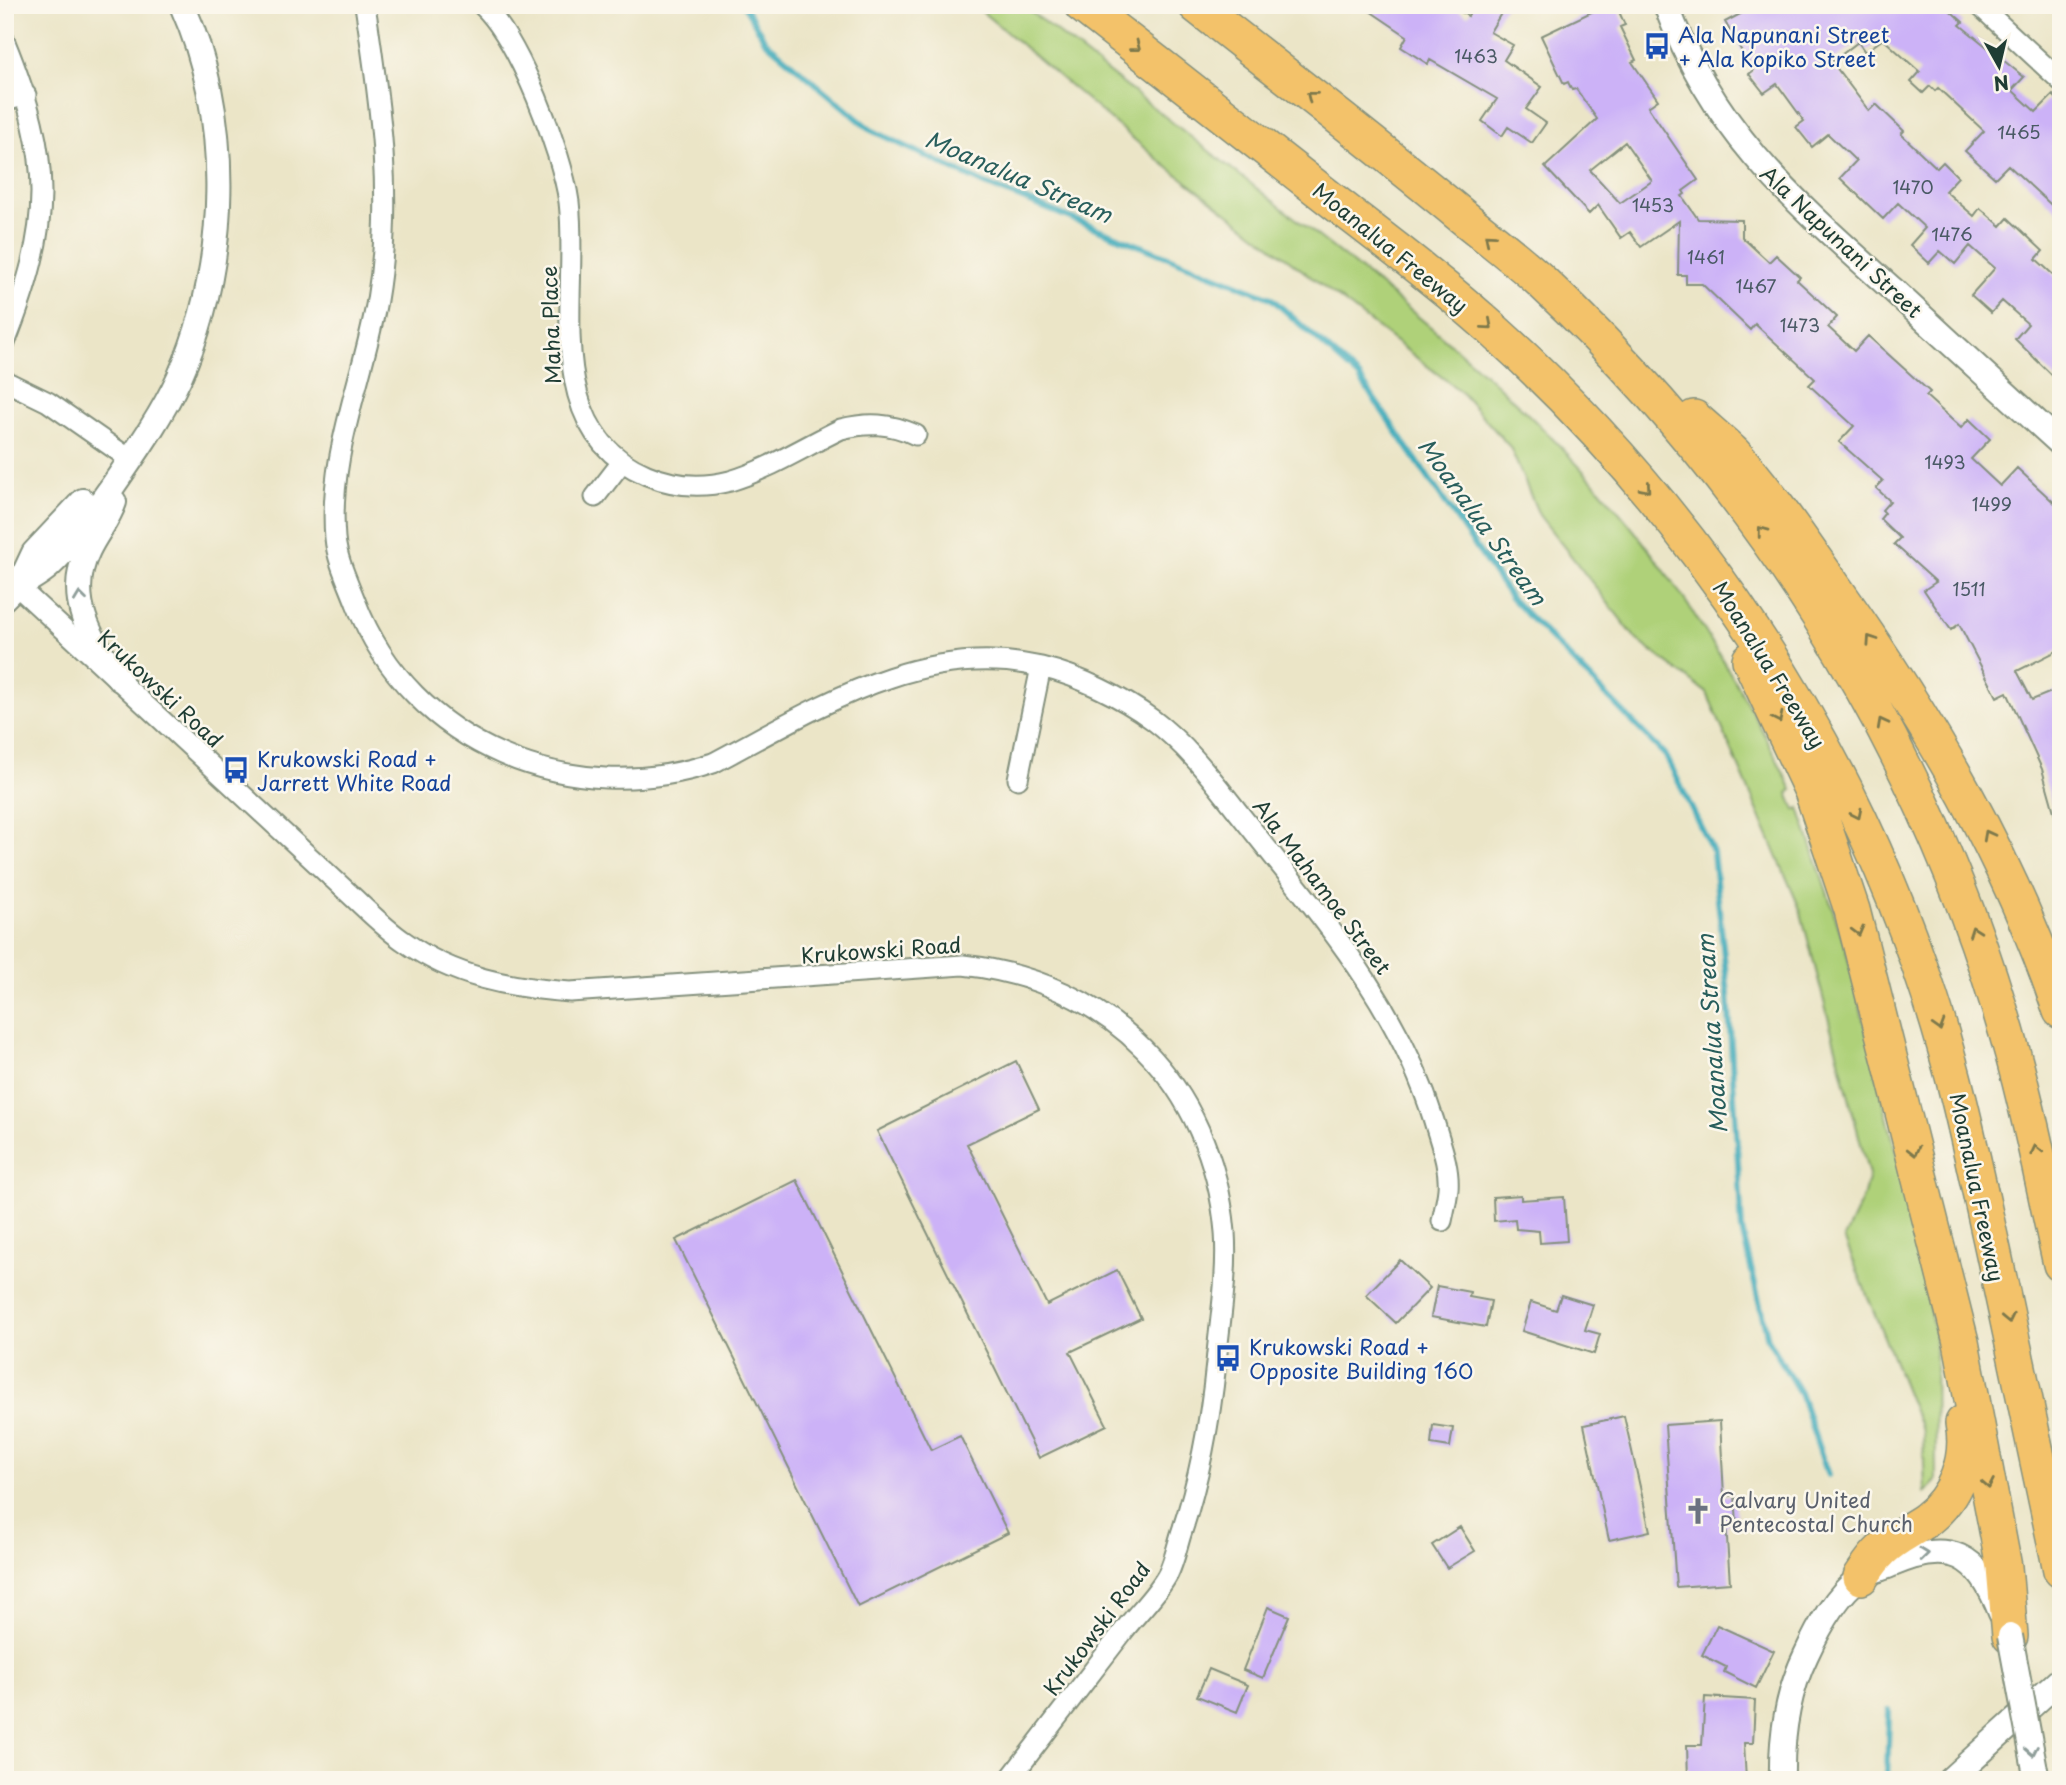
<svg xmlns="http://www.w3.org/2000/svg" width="2066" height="1785" font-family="'Playpen Sans',sans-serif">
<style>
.green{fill:#afd179;stroke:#678756;stroke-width:2}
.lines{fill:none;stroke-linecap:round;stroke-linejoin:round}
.stream{stroke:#3caaba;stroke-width:6}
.building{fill:#ccb2f7;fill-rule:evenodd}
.minor-casing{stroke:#85917e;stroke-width:23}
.tertiary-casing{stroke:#85917e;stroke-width:28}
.motorway-casing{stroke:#85917e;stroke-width:38}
.minor{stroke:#fff;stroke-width:19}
.tertiary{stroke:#fff;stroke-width:24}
.motorway{stroke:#f3c26a;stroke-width:35}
.tertiary-bridge-casing{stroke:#85917e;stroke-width:28;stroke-linecap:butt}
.tertiary-bridge{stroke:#fff;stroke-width:24}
.oneway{stroke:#7e794c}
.oneway2{stroke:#8f9e9a}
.labels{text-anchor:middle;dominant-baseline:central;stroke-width:5;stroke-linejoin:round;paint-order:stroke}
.number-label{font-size:18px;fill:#4a5a65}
.transit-label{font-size:21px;fill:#164399;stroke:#fbf7ec;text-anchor:start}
.street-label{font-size:21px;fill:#1f3d34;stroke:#fbf7ec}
.worship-label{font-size:21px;fill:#5b616d;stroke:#fbf7ec;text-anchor:start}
.water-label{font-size:23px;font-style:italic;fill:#285e5c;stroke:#fbf7ec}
</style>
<rect width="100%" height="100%" fill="#fbf7ec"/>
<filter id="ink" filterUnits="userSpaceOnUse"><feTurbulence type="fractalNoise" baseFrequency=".0143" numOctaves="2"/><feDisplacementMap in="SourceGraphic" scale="14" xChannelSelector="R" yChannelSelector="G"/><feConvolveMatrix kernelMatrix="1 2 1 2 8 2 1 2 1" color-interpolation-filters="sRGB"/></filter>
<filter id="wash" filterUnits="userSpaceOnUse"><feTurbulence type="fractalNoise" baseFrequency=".00686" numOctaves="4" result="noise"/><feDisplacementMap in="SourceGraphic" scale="28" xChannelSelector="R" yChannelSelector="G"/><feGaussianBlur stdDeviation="1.57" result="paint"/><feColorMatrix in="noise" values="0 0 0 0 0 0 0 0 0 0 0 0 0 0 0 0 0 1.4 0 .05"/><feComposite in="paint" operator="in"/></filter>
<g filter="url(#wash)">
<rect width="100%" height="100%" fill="#ebe5c7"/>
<!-- green -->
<path class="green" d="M974,5H1022C1118,80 1214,154 1309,229C1433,326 1558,427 1653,555C1708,629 1752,707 1792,790L1788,793L1795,810L1799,808L1845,946L1908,1201L1935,1337L1936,1481L1925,1493L1923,1433L1844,1238L1863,1198L1869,1175L1800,909L1707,693L1637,640L1539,515L1510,447L1460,391L1161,162Z"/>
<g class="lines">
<!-- stream -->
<path class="stream" d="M744,5L765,41L871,130L985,184L1271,298L1359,377L1511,598L1666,756L1713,852L1728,994L1742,1230L1768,1339L1800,1393L1828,1475
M1887,1780L1889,1710"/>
</g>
<g id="blocks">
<!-- building -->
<path class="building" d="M1361,5H1449L1468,16L1474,5H1506L1490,32L1513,45L1504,60L1542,87L1526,109L1546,123L1532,143L1508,127L1502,136L1482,121L1497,99L1430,60L1428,64L1401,47L1407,36Z
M1606,5H1616L1625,25L1620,27L1636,60L1632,62L1658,100L1648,107L1698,180L1683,191L1685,194L1682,196L1698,219L1742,220V237L1769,262L1776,255L1800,277L1797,280L1837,317L1828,327L1854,351L1868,336L1930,392L1926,396L1961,428L1969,419L1990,439L1971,459L2000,486L2017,468L2061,509V649L2017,671L2032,700L2061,688V737L2053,740L2061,758V819H2056L2042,769L2007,692L1997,697L1959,624L1951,630L1924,590L1936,582L1894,544L1900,538L1880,519L1885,513L1882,510L1890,501L1876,488L1883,481L1839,442L1854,426L1809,385L1815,379L1755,324L1750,330L1702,284H1686V275H1678L1679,221L1641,247L1630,232L1621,238L1598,205L1589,214L1545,167L1597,119L1576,89L1572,90L1568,82L1564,84L1541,36ZM1625,142L1652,181L1620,203L1590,170Z
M1743,5H1944L1963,22L1960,25L2024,77L2012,90L2036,112L2053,95L2061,103V214L2008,165L1995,178L1965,151L1984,131L1938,88L1935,91L1930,86L1923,93L1911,82L1920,72L1883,39L1865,52L1858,42L1832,62L1869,111L1876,104L1904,131L1901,134L1937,168L1943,162L1958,177L1945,191L1974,216L1980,208L2001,226L2008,218L2043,251L2036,259L2061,282V384L2015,339L2028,324L2002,301L1991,313L1971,295L1995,268L1970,246L1955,264L1940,251L1929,263L1910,245L1925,228L1898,203L1883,219L1840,178L1856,161L1828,134L1812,147L1796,127L1804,121L1777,84L1764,93L1749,74L1753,71L1725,22L1746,11Z
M1016,1061L1039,1109L967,1144L1047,1305L1117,1270L1141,1318L1070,1352L1107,1425L1039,1458L877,1131Z
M797,1180L931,1450L960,1436L1008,1533L858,1607L676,1240Z
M1521,1195V1200L1564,1197L1567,1241L1540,1243L1539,1231L1516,1229L1515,1219L1494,1221L1493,1197Z
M1400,1260L1430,1288L1396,1323L1366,1295Z
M1437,1286L1470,1292L1469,1297L1491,1301L1486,1327L1431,1317Z
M1561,1295L1593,1305L1585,1330L1600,1334L1594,1354L1522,1331L1531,1302L1556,1310Z
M1624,1416L1650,1531L1609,1540L1584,1425Z
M1720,1421L1724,1496L1735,1495L1737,1523L1726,1524L1730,1583L1676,1587L1665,1425Z
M1433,1425L1453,1428L1450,1447L1431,1444Z
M1460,1527L1475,1551L1447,1568L1432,1545Z
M1268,1607L1289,1616L1263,1678L1243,1670Z
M1717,1625L1774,1651L1756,1688L1724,1672L1726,1667L1702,1655Z
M1209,1669L1248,1685L1237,1712L1197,1696Z
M1705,1697L1755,1700L1753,1743H1744L1746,1780H1688L1687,1745H1702Z"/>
</g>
</g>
<g filter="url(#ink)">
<use href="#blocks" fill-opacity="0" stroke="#85917e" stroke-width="2"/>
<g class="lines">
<defs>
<path id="minor" d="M365,5C380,103 394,201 377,300C363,380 328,455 335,538C337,560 348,582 356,603C411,746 572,810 713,763C814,710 921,639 1041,667C1079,676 1122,697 1153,720C1193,750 1219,789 1250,827C1324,921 1398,1004 1434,1121C1440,1142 1450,1167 1448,1189C1447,1200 1444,1211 1442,1221
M482,5C519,39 562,152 569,202C580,293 538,430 647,475C673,486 702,488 730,481C768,470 805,446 841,429C868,422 890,423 916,435
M1979,5L2061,81
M5,42C54,162 52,224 5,343
M5,101L26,95
M5,381L48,402L131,460
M595,497L622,462
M5,600L18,587L355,899C371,914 387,930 405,942C453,977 512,988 570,992L963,965C1109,981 1212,1084 1225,1232C1228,1276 1220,1319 1216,1363C1210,1423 1200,1477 1181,1534C1177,1547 1174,1562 1168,1574C1157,1595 1136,1614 1122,1633C1084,1682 1047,1731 1009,1780
M1018,779L1041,667"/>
<path id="tertiary" d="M1666,5C1714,133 1794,201 1892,289C1948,341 2005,393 2061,444
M114,502C108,520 96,533 88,550C65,597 90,641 120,679
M19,585L34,553L83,501
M18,587C28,580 40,574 49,566C73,544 93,513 112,487C136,452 161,417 179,378C229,265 233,119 182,5
M1782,1780C1781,1737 1787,1694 1806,1655C1818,1629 1836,1594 1861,1577C1869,1571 1881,1569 1890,1565C1950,1539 1978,1553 2001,1613
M1950,1780L2061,1679"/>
<path id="motorway" d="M1082,5C1166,70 1250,136 1333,201C1386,242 1441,283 1491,328C1693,510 1846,738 1930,997C1957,1080 1974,1165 1993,1250C2016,1357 2038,1464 2061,1570
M1196,5C1283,74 1371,141 1457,212C1485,235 1515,257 1542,282C1755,482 1916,731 2000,1010C2026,1094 2042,1179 2061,1264
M1694,418C1707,430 1721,441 1733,453C1770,493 1806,548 1838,593C1931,725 2009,858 2061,1011
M1750,660L1812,791L1852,910L1961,1342L2004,1567L2010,1636
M1861,1577C1867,1568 1873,1558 1881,1551C1893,1538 1912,1530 1926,1520C1956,1497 1970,1459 1963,1423"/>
</defs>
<!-- minor casing -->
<use href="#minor" class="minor-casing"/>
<!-- tertiary casing -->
<use href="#tertiary" class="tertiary-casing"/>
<!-- motorway casing -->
<use href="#motorway" class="motorway-casing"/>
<!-- minor -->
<use href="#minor" class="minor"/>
<!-- tertiary -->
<use href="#tertiary" class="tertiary"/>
<!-- motorway -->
<use href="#motorway" class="motorway"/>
<defs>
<path id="tertiary-bridge" d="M2010,1636L2037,1780"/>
</defs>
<!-- tertiary-bridge casing -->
<use href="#tertiary-bridge" class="tertiary-bridge-casing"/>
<!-- tertiary-bridge -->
<use href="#tertiary-bridge" class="tertiary-bridge"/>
</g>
<!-- one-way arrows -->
<defs><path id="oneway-chevron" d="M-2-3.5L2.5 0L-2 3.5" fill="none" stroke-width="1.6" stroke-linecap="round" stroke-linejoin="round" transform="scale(1.75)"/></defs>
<g class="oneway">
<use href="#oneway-chevron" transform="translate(1136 47) rotate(38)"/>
<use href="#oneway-chevron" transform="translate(1311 96) rotate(-142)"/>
<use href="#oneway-chevron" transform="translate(1489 238) rotate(-140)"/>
<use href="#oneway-chevron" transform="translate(1488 325) rotate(41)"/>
<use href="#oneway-chevron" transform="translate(1646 488) rotate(49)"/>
<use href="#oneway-chevron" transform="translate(1762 531) rotate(-127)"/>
<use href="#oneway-chevron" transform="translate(1871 640) rotate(-124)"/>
<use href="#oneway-chevron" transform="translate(1778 718) rotate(64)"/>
<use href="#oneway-chevron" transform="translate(1882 723) rotate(-118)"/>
<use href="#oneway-chevron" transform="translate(1857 814) rotate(64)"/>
<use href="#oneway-chevron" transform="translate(1988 835) rotate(-118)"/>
<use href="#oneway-chevron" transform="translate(1858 931) rotate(75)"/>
<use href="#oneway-chevron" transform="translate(1974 931) rotate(-110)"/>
<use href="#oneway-chevron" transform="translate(1939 1026) rotate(73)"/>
<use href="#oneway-chevron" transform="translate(2036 1150) rotate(-103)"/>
<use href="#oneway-chevron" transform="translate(1914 1151) rotate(76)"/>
<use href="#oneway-chevron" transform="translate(2008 1319) rotate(78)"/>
<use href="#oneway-chevron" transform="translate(1988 1484) rotate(79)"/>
</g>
<g class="oneway2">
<use href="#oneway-chevron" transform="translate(80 597) rotate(-97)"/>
<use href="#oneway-chevron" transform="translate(1924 1554) rotate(-6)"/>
<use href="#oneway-chevron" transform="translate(2032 1751) rotate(79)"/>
</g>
</g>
<!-- icons -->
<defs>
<symbol id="bus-bare" viewBox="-9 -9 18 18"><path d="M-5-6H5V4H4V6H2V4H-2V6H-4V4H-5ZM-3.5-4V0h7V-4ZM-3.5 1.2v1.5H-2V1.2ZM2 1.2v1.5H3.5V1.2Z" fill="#1a4fb4" stroke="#fbf7ec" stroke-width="2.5" paint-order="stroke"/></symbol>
<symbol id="church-bare" viewBox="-9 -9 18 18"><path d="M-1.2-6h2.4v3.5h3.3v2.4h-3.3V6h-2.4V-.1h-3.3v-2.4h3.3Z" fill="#6b7280" stroke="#fbf7ec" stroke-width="2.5" paint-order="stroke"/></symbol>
</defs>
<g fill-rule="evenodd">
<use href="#bus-bare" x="1638" y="27" width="38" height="38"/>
<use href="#bus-bare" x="217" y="751" width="38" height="38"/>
<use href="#bus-bare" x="1209" y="1339" width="38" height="38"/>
<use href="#church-bare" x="1679" y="1492" width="38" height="38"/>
</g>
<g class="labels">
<!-- number labels -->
<g class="number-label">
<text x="1476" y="55">1463</text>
<text x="2019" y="131">1465</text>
<text x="1913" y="186">1470</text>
<text x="1653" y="204">1453</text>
<text x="1952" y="233">1476</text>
<text x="1706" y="256">1461</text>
<text x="1756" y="285">1467</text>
<text x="1800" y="324">1473</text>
<text x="1945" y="461">1493</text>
<text x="1992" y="503">1499</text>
<text x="1969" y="588">1511</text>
</g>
<!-- transit labels -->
<g class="transit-label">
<text x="1678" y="34">Ala Napunani Street<tspan x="1678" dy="24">+ Ala Kopiko Street</tspan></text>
<text x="257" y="758">Krukowski Road +<tspan x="257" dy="24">Jarrett White Road</tspan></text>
<text x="1249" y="1346">Krukowski Road +<tspan x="1249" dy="24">Opposite Building 160</tspan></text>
</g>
<!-- street labels -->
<g class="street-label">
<text transform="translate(1842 241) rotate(43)">Ala Napunani Street</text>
<text transform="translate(1391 247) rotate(39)">Moanalua Freeway</text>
<text transform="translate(550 325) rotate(-92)">Maha Place</text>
<text transform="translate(1770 664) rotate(58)">Moanalua Freeway</text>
<text transform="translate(161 688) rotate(43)">Krukowski Road</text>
<text transform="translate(1323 886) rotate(53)">Ala Mahamoe Street</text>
<text transform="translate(881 949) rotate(-4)">Krukowski Road</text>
<text transform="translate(1978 1187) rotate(78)">Moanalua Freeway</text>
<text transform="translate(1096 1628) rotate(-53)">Krukowski Road</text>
</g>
<!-- worship labels -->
<g class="worship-label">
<text x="1719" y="1499">Calvary United<tspan x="1719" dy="24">Pentecostal Church</tspan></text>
</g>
<!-- water labels -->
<g class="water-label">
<text transform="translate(1019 176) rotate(23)">Moanalua Stream</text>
<text transform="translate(1483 521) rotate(54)">Moanalua Stream</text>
<text transform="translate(1711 1034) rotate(-94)">Moanalua Stream</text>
</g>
</g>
<!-- margin -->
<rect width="2066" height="1785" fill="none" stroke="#fbf7ec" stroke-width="28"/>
<!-- north arrow -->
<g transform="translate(1999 66) rotate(172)" stroke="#fbf7ec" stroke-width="5" paint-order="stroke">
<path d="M0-5L12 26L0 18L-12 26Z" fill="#1f3d34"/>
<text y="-10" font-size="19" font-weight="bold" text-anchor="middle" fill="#1f3d34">N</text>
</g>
</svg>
